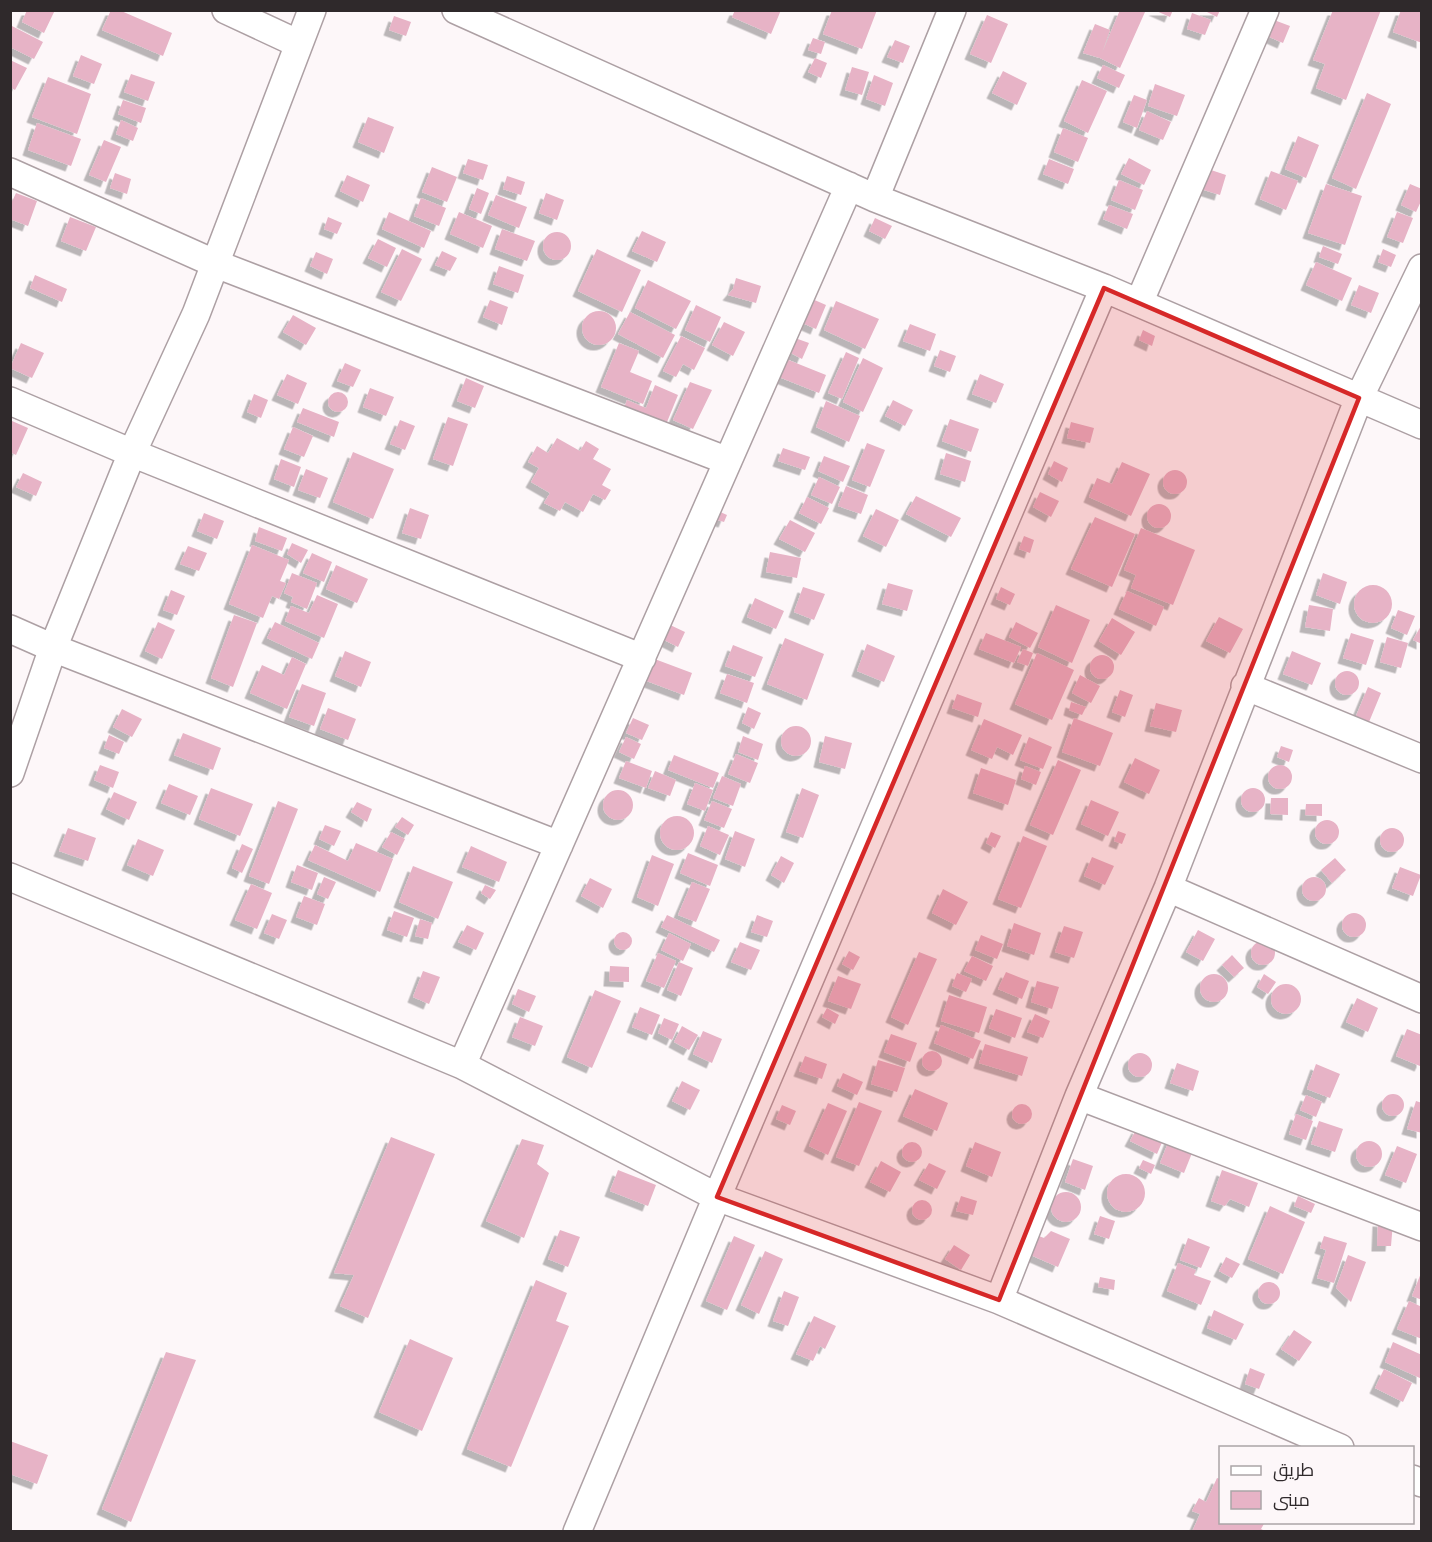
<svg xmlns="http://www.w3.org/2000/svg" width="1432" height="1542" font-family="Mulish,Cairo,sans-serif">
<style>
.building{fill:#e7b3c6;filter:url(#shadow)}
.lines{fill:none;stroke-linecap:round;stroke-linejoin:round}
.minor-casing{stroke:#ada0a4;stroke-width:30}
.minor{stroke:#fff;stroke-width:27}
.marked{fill:#d62828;fill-opacity:0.2;stroke:#d62828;stroke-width:4.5;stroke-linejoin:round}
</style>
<defs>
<filter id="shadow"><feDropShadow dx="-5.5" dy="5.5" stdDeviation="0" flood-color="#0004"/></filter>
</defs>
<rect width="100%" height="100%" fill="#fdf7f9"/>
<!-- building -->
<path class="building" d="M27,10H55L44,33L22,22Z
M111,10H119L172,33L163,56L102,30Z
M735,10H781L771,34L732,17Z
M832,10H877L862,49L823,34Z
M1120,10L1145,12L1120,68L1100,58L1083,53L1095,24L1110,30L1102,53Z
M1154,10H1173L1170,17Z
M1203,10H1220L1217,17Z
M1333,10H1381L1346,100L1316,88L1325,64L1313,60Z
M1401,10H1422V43L1393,32Z
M1192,13L1211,20L1205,35L1187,29Z
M987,15L1008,24L991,63L970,54Z
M394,16L411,22L406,36L389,30Z
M1269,18L1290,26L1283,43L1263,34Z
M10,25L43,42L34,59L10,47Z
M813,38L825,42L821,54L808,50Z
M895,40L910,46L903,63L887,57Z
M81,55L102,64L94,84L73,76Z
M815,58L827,63L821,78L808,72Z
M10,60L27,68L15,90L10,87Z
M1103,65L1125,75L1119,88L1097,78Z
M852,67L869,72L862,95L845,90Z
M1003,71L1027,83L1017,105L992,93Z
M131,74L155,82L148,101L124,92Z
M874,75L893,83L885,106L866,99Z
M48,77L91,94L77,134L32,117Z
M1082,80L1107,91L1088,133L1064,121Z
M1155,84L1185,95L1177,116L1148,106Z
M1367,93L1391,104L1356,189L1332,178Z
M1134,95L1147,100L1137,128L1123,122Z
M123,100L146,108L141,123L118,114Z
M1147,111L1171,122L1163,140L1139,130Z
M368,117L394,127L384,153L358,142Z
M121,120L138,128L133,141L116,134Z
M37,123L81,139L71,166L28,150Z
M1063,128L1088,138L1078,162L1054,152Z
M1298,136L1319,145L1306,178L1285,169Z
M104,140L121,147L106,182L89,175Z
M1129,158L1151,170L1144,185L1121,174Z
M468,159L488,165L483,180L463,173Z
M1049,159L1074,169L1068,184L1043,174Z
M432,167L457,177L447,202L422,192Z
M1208,169L1226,175L1220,195L1201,189Z
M1271,171L1298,181L1286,210L1260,199Z
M115,173L131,179L127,194L110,188Z
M347,175L370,185L363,202L340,191Z
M507,176L525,182L521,195L503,189Z
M1119,180L1143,190L1135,210L1111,200Z
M1326,184L1362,196L1345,245L1308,233Z
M1410,184L1422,189V199L1416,212L1401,205Z
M477,188L489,193L481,214L469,209Z
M16,193L37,201L28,226L10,219V206Z
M546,193L564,200L557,220L539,213Z
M496,195L527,207L519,228L488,215Z
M421,198L446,208L439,226L414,216Z
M1109,205L1133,214L1127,229L1103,219Z
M389,212L431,231L424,248L382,229Z
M459,212L492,226L483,248L450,234Z
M1397,212L1413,218L1403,243L1387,237Z
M70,217L96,227L86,251L61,241Z
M328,217L342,223L337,234L324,229Z
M875,218L892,226L885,239L869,231Z
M502,229L535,241L527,261L495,249Z
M642,231L666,242L657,262L632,251Z
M543 246a14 14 0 1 1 28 0a14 14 0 1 1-28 0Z
M378,239L396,248L387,267L368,258Z
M1323,246L1342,254L1338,264L1319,257Z
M402,249L422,259L401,301L381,292Z
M597,249L641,270L622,312L578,291Z
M1383,249L1396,255L1391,267L1378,262Z
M442,251L457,258L450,271L435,265Z
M316,252L333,259L327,274L310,266Z
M1316,262L1352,278L1342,301L1306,285Z
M499,266L524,275L518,293L493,284Z
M35,275L67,289L62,302L30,288Z
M736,278L761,286L756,303L728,295L733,289Z
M648,280L691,301L676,329L635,308Z
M1359,285L1379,293L1371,313L1351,305Z
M810,298L826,305L816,329L800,322Z
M490,300L508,307L502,325L483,317Z
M836,301L879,319L865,349L824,330Z
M696,305L721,317L710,342L685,330Z
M582 328a17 17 0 1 1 34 0a17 17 0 1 1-34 0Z
M630,312L675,335L663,358L618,334Z
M293,315L316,328L306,345L283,332Z
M724,322L745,332L733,356L712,345Z
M910,324L936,334L930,351L903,341Z
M1143,330L1155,336L1152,346L1139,340Z
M681,336L705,348L694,370L683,364L676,377L663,371Z
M795,338L809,343L802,359L789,352Z
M21,343L44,353L32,378L10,368Z
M619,343L639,351L630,372L652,381L643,404L601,387Z
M940,350L956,356L950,372L934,366Z
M846,352L859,358L842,399L828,393Z
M863,358L883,368L863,412L843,402Z
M786,359L826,375L819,393L779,377Z
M345,363L361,370L353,387L337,381Z
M287,374L307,383L298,404L277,395Z
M980,374L1004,384L996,403L972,394Z
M466,378L484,386L475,408L457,401Z
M690,382L712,390L693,429L673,420Z
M655,385L678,395L665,427L623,411L627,400L646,408Z
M370,388L394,397L386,416L363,407Z
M328 402a10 10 0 1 1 20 0a10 10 0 1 1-20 0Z
M254,394L268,400L261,418L247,412Z
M893,400L913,410L905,426L885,416Z
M826,401L860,416L849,442L816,427Z
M303,408L339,422L334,437L297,422Z
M448,417L468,424L453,466L433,459Z
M950,419L979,429L971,452L942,441Z
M400,420L415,426L405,450L390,444Z
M12,421L28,428L16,455L10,452Z
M1071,422L1094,428L1090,443L1067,438Z
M293,427L313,436L304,457L284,449Z
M557,438L580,451L586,441L599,449L593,459L611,469L602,485L611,490L605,500L593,494L583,512L565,502L560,511L544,503L550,493L531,482L539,468L528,462L537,446L548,453Z
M867,443L885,450L870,487L852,480Z
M783,448L810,457L805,470L778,461Z
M353,452L394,469L373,519L333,502Z
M946,453L971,461L965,482L940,474Z
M824,456L850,466L843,482L818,471Z
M281,459L301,467L294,487L274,479Z
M1054,461L1068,468L1062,482L1048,474Z
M1122,462L1150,474L1131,516L1089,497L1097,478L1112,484Z
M306,469L328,478L320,498L298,490Z
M1163 482a12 12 0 1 1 24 0a12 12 0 1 1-24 0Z
M23,473L42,482L36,496L16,487Z
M819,477L840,487L832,504L811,495Z
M846,486L868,495L861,514L838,506Z
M1040,492L1059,501L1051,517L1033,507Z
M916,496L961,518L951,537L906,514Z
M807,497L829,508L821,524L799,513Z
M1147 516a12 12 0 1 1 24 0a12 12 0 1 1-24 0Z
M410,508L429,515L421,539L402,533Z
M876,509L899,520L886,547L863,536Z
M718,511L727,515L724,522L714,519Z
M204,513L224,521L217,539L197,531Z
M1095,517L1135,534L1112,587L1071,569Z
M790,520L815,533L805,552L779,539Z
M259,527L287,538L282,551L255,541Z
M1141,528L1195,550L1173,605L1131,588L1136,575L1124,570Z
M1024,536L1034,540L1030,553L1019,549Z
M292,543L308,550L301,563L287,554Z
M252,545L289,560L280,581L286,583L279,599L272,596L263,618L229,604Z
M188,546L207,553L199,571L180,564Z
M770,552L801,558L797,578L766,572Z
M312,553L332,562L324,582L303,573Z
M336,565L368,579L357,603L326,589Z
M292,573L317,583L307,609L291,602L293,597L284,593Z
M1323,573L1347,582L1340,604L1316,595Z
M888,583L913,590L907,611L882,604Z
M1354 604a19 19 0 1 1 38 0a19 19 0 1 1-38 0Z
M803,587L825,594L814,620L794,612Z
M1001,587L1015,594L1010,605L996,599Z
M171,590L185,596L177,615L163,610Z
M1127,591L1164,607L1156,626L1119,609Z
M317,595L338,604L324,638L285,621L291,606L309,613Z
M755,598L784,611L776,629L747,617Z
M1056,605L1090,620L1072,663L1038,647Z
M1309,605L1333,609L1330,631L1305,627Z
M1398,610L1415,616L1407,635L1391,628Z
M234,615L257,623L233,687L211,678Z
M1219,617L1243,629L1230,653L1206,641Z
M1112,618L1135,632L1121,655L1099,641Z
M158,622L175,630L162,659L145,651Z
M275,622L319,643L312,659L267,638Z
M1016,622L1038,633L1030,648L1009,637Z
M668,624L685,632L678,647L662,639Z
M1422,624V644L1413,640Z
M986,633L1021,647L1014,663L979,649Z
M1351,633L1374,640L1366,665L1343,658Z
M1387,637L1408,643L1401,668L1380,662Z
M785,638L824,654L807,700L767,684Z
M867,644L895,656L884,682L857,671Z
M733,645L763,657L755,677L725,666Z
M1023,649L1033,653L1028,666L1017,662Z
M345,651L371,662L361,687L335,676Z
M1292,651L1321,663L1312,685L1283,674Z
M1037,653L1074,670L1052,720L1015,704Z
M1090 667a12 12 0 1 1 24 0a12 12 0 1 1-24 0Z
M292,657L306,664L287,709L250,693L262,665L284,675Z
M652,658L692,673L684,695L644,680Z
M1335 683a12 12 0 1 1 24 0a12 12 0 1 1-24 0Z
M727,674L754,683L747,703L720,693Z
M1080,675L1100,686L1091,703L1072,693Z
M302,684L326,693L314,726L289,717Z
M1368,687L1381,693L1369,722L1356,716Z
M1120,690L1133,695L1125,717L1112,712Z
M957,694L982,703L978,717L952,708Z
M1071,702L1086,707L1082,715L1069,710Z
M1156,703L1182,710L1176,732L1150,726Z
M748,707L761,713L754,729L742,723Z
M328,708L356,719L348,740L320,729Z
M122,709L142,719L132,737L113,727Z
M633,718L649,725L642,740L626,733Z
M1074,718L1113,733L1100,766L1062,752Z
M984,719L1022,735L1013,755L997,747L992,759L971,750Z
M781 741a15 15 0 1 1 30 0a15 15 0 1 1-30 0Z
M183,733L221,748L213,770L174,755Z
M109,735L124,742L119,754L104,748Z
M743,736L763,744L758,760L738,752Z
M825,736L852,743L845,769L819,762Z
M626,737L641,744L634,759L619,752Z
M1029,737L1052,747L1043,769L1020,760Z
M1281,746L1293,750L1289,762L1277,757Z
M736,754L758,763L750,783L728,774Z
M674,755L719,773L713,788L668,770Z
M1135,758L1160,770L1149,794L1124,782Z
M1058,760L1081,770L1053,835L1030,825Z
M626,761L652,771L646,788L619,778Z
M100,765L119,772L113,788L94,780Z
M1268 777a12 12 0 1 1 24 0a12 12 0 1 1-24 0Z
M1025,766L1041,772L1036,785L1021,779Z
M981,768L1016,780L1008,805L973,793Z
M655,771L676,780L670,796L648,788Z
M722,776L741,784L733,806L713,798Z
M695,783L713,790L705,811L687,804Z
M169,784L198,796L190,815L161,803Z
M211,788L253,804L240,836L199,819Z
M802,788L819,795L803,838L786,832Z
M1241 800a12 12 0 1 1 24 0a12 12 0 1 1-24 0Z
M603 805a15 15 0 1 1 30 0a15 15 0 1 1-30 0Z
M114,792L137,802L129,820L106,809Z
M1271,798H1288V815L1270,814Z
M1091,800L1119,812L1108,836L1081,824Z
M278,801L298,809L269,884L249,876Z
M712,801L732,809L724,828L704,820Z
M357,802L372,809L367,822L351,812Z
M1306,804H1322V816L1305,815Z
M660 833a17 17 0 1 1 34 0a17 17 0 1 1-34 0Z
M402,817L414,825L408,835L395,827Z
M1315 832a12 12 0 1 1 24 0a12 12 0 1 1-24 0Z
M325,825L341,831L334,846L319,839Z
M708,826L729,835L720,855L700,846Z
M68,828L96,838L88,861L59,851Z
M1380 840a12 12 0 1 1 24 0a12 12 0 1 1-24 0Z
M735,831L755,839L745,867L725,859Z
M1118,831L1126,834L1122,844L1114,841Z
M391,832L405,839L397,855L382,847Z
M991,832L1001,836L995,848L986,843Z
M1023,836L1047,846L1021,908L998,899Z
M138,839L164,850L153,876L127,865Z
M356,843L393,859L380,892L308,860L315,845L348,861Z
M242,844L253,849L242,873L232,868Z
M471,846L507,862L499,882L462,867Z
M688,853L718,865L710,886L680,873Z
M652,855L674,864L658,906L637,897Z
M781,856L794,863L784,883L771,875Z
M1092,857L1114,866L1105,885L1084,876Z
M1335,858L1346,870L1332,883L1321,870Z
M297,865L318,873L312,890L291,882Z
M413,866L453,882L438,919L399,902Z
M1400,867L1421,875L1413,896L1392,888Z
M324,877L336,882L328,899L317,894Z
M1302 889a12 12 0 1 1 24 0a12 12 0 1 1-24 0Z
M590,878L612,889L603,908L581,896Z
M692,882L710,889L696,922L678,915Z
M251,884L272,893L257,929L235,920Z
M485,885L496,890L490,899L481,893Z
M943,889L968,902L956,925L932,913Z
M304,896L325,904L317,925L296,917Z
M394,911L414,918L407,937L387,930Z
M1342 925a12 12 0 1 1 24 0a12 12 0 1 1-24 0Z
M272,914L287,920L279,939L264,933Z
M667,915L720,940L714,952L661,927Z
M757,915L773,921L767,937L751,932Z
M420,919L432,923L428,939L415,936Z
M1014,923L1041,933L1034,955L1007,946Z
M467,925L484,933L476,950L458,942Z
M1064,926L1083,932L1074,958L1055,952Z
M1198,930L1215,939L1203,961L1186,952Z
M614 941a9 9 0 1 1 18 0a9 9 0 1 1-18 0Z
M669,933L691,944L683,961L661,950Z
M981,935L1003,944L997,959L975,950Z
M1251 953a12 12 0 1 1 24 0a12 12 0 1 1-24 0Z
M740,942L760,950L751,970L731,962Z
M849,951L860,957L853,970L842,964Z
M919,952L937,959L908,1025L891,1017Z
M658,953L676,961L664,988L646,981Z
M1232,955L1244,968L1234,977L1222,965Z
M972,956L993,966L986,981L964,971Z
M679,962L693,968L681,996L667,990Z
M610,966L629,967V982L609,981Z
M423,971L440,977L429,1004L413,997Z
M1006,972L1029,981L1022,999L998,989Z
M957,973L972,979L966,992L952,986Z
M1200 988a14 14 0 1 1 28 0a14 14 0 1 1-28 0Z
M1264,974L1276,982L1268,994L1257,987Z
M838,976L861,984L851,1009L828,1001Z
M1037,981L1059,987L1052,1009L1031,1002Z
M1271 999a15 15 0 1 1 30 0a15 15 0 1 1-30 0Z
M518,989L536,996L529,1012L512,1004Z
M595,990L621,1001L592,1068L567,1057Z
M949,995L987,1007L979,1033L941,1021Z
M1357,998L1378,1008L1368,1032L1346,1022Z
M640,1007L660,1015L652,1035L632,1027Z
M827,1008L839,1015L835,1024L822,1017Z
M996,1009L1022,1018L1015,1038L989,1028Z
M1035,1014L1050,1021L1043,1038L1027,1032Z
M520,1017L543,1026L535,1046L512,1037Z
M664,1018L679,1024L672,1040L658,1033Z
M941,1025L981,1041L973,1059L934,1043Z
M682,1026L698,1035L689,1050L674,1042Z
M1407,1029L1422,1035V1062L1420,1066L1396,1056Z
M703,1031L722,1039L712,1063L693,1054Z
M891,1034L917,1043L910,1062L884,1052Z
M985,1044L1028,1057L1022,1076L979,1063Z
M922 1061a10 10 0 1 1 20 0a10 10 0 1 1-20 0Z
M1128 1065a12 12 0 1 1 24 0a12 12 0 1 1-24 0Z
M805,1056L827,1064L822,1079L799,1071Z
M878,1060L905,1068L897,1092L871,1084Z
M1177,1063L1199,1071L1193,1091L1170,1083Z
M1316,1064L1340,1074L1330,1098L1307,1089Z
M843,1073L863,1082L857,1095L837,1086Z
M682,1081L700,1090L690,1110L672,1101Z
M915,1089L948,1103L937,1131L903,1116Z
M1382 1105a11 11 0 1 1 22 0a11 11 0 1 1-22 0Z
M1306,1095L1322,1102L1316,1117L1300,1110Z
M1416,1101L1422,1103V1133L1407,1129Z
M859,1102L882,1111L859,1166L836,1157Z
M828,1103L847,1111L828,1155L809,1146Z
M1012 1114a10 10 0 1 1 20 0a10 10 0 1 1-20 0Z
M782,1105L796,1111L790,1125L776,1119Z
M1296,1114L1313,1121L1306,1140L1289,1134Z
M1319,1121L1343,1129L1335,1152L1311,1144Z
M1137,1128L1163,1140L1157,1154L1130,1141Z
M391,1137L435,1154L368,1318L340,1306L354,1275L334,1273Z
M1170,1138L1194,1148L1184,1173L1160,1163Z
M522,1139L544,1145L537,1164L549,1173L524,1238L486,1221Z
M1356 1154a13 13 0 1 1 26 0a13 13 0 1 1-26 0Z
M975,1142L1001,1152L992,1177L966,1166Z
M902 1152a10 10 0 1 1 20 0a10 10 0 1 1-20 0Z
M1397,1146L1417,1154L1406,1183L1385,1175Z
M1073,1159L1093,1166L1085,1190L1065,1182Z
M1143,1160L1155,1165L1151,1174L1139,1168Z
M881,1161L901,1172L890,1192L870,1182Z
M929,1163L946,1171L937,1189L919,1180Z
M618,1170L656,1185L648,1206L610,1191Z
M1222,1170L1258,1183L1249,1207L1230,1199L1225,1206L1211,1201Z
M1107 1193a19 19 0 1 1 38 0a19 19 0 1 1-38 0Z
M1051 1207a15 15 0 1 1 30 0a15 15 0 1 1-30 0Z
M961,1196L977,1201L973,1215L956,1211Z
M1298,1196L1315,1204L1311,1213L1294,1206Z
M912 1210a10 10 0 1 1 20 0a10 10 0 1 1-20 0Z
M1270,1206L1305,1222L1283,1274L1248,1259Z
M1100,1216L1115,1221L1109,1239L1094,1234Z
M1378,1221L1393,1222L1391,1246H1377Z
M560,1230L580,1237L568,1267L548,1259Z
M1051,1231L1070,1239L1058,1267L1026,1253L1034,1234L1044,1238Z
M734,1236L755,1245L727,1310L706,1301Z
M1324,1236L1347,1243L1334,1283L1317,1278L1326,1250L1320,1248Z
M1188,1238L1210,1247L1201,1268L1180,1260Z
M954,1245L970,1255L961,1270L945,1259Z
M765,1251L783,1259L759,1314L741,1305Z
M1348,1255L1366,1262L1351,1302L1336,1288Z
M1226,1257L1240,1264L1232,1278L1219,1271Z
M1178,1263L1196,1270L1194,1275L1211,1281L1201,1305L1167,1291Z
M1421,1273H1422V1300L1412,1296Z
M1100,1277L1115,1280L1114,1290L1098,1287Z
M536,1280L567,1293L556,1321L569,1326L511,1467L467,1449Z
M1258 1293a11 11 0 1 1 22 0a11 11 0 1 1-22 0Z
M784,1291L799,1297L788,1326L773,1321Z
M1409,1301L1422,1307V1339L1397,1329Z
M1214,1310L1244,1324L1236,1340L1207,1328Z
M814,1316L836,1326L825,1349L820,1346L813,1361L796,1354Z
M1294,1330L1312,1342L1299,1361L1281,1349Z
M410,1339L453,1358L422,1431L379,1412Z
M1393,1342L1422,1355V1379L1385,1362Z
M166,1352L196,1360L131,1522L102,1509Z
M1250,1368L1265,1374L1259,1389L1245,1384Z
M1384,1369L1412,1383L1403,1402L1375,1388Z
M10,1441L48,1455L37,1484L10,1474Z
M1217,1478L1220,1479V1522H1265L1261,1529L1267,1532H1192L1200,1514L1192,1511L1199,1498L1206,1502Z"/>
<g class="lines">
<defs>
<path id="minor" d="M226,10L299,44
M456,10L875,198L1104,288L1422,425
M10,172L216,264L728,461
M875,198L952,10
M1139,303L1265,10
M10,401L132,453L642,658
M10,629L53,648L559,845
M1245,686L1422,759
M10,773L53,648L132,453L196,314L312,10
M10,877L462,1065L717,1197L999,1300L1340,1448
M1168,888L1422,999
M462,1065L849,186
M1079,1096L1422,1227
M999,1300L1079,1096L1168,888L1359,398L1422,268
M1412,1479L1422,1483
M577,1532L717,1197L1104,288"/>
</defs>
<!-- minor casing -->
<use href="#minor" class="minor-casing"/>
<!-- minor -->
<use href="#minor" class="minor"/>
</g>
<!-- marked area -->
<path class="marked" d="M1104,288L1359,398L999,1300L717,1197Z"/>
<!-- border -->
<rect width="1432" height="1542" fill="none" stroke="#2f292b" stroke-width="24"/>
<!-- legend -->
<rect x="1219" y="1446" width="195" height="78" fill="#fdf7f9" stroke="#aba5a7" stroke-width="1.5"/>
<rect x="1231" y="1466" width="30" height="9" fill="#ffffff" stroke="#aba5a7" stroke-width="1.5"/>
<text x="1273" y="1476" font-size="18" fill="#2f292b">طريق</text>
<rect x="1231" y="1491" width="30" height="18" fill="#e7b3c6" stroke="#aba5a7" stroke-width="1.5"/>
<text x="1273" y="1506" font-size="18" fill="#2f292b">مبنى</text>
</svg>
